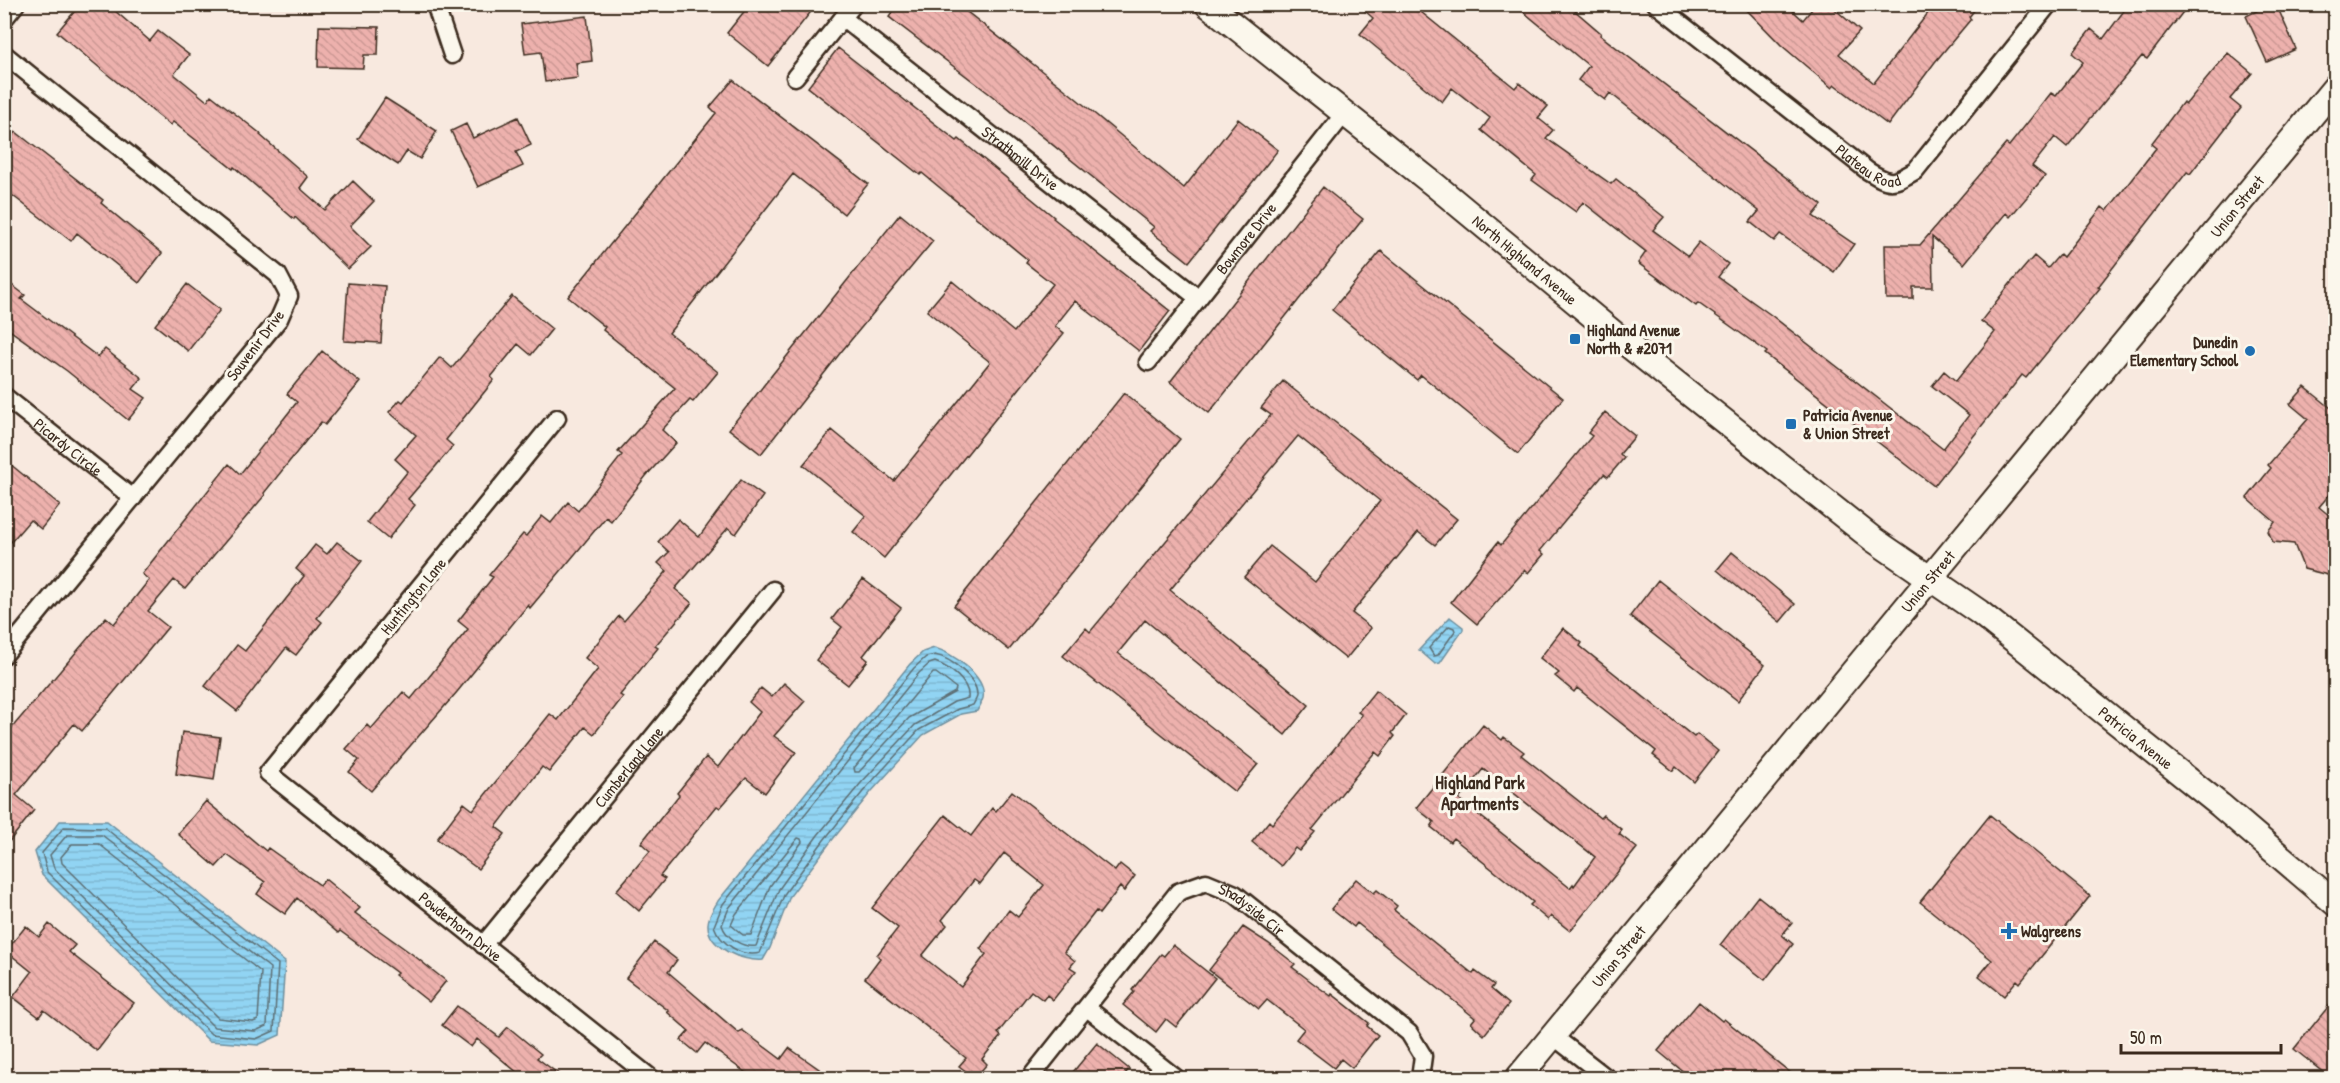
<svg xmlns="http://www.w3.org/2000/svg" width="2340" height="1083" font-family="'Patrick Hand',sans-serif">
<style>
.water{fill:url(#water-rules);stroke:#6f909e;stroke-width:1.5}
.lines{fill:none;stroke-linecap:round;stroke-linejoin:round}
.shore{stroke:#5d6e73;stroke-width:1.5}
.building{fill:url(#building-back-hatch);stroke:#3b2a1e;stroke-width:1.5;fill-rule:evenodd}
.street-casing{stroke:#3b2a1e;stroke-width:21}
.secondary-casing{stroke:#3b2a1e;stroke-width:28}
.street{stroke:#fbf7ec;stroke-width:16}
.secondary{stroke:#fbf7ec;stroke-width:24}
.poi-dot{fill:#1f6fb2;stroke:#fbf7ec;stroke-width:2}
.labels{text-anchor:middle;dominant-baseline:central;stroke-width:6;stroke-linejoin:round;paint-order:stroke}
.street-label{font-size:16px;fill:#3b2a1e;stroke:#fbf7ec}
.poi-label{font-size:16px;font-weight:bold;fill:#3b2a1e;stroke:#fbf7ec;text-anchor:start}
.neighbourhood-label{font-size:18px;font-weight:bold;fill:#3b2a1e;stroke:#fbf7ec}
</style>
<defs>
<pattern id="water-rules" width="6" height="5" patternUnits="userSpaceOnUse" patternTransform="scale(1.5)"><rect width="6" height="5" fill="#91d4f3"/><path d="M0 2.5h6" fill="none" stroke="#7eb6d0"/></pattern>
<pattern id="building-back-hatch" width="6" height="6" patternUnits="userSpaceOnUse" patternTransform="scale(1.5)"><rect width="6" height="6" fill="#edb1ad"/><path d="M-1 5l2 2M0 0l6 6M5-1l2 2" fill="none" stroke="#cc9894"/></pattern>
</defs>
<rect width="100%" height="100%" fill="#f8e9df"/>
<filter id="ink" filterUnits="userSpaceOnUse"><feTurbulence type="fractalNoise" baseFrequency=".0167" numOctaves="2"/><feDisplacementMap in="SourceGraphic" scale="12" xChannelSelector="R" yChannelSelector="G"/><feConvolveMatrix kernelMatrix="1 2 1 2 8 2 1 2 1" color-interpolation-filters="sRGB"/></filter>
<g filter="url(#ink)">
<!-- water -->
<path class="water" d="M1450,617L1463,627V630L1440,663L1435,664L1419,650Z
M934,648C952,652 987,677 983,698C982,702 979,708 977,711L961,714L923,735L871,792L829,844L790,896L770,948L763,960C743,962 707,948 708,924C708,916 714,908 718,901L910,664L923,652Z
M60,821H107L285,962L280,1035L258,1045L209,1041L42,875L35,852Z"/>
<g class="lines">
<!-- shore -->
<path class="shore" d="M1449,626L1454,628L1455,631L1438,655L1434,656L1429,648Z
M935,655C950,658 978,678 977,696C977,698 974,703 973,705L958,709L919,730L866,788L824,840L785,893L760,953C742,958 720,943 714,926L723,904L914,668L926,657Z
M935,662C949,667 970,682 968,698L954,702L915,725L861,783L818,835L779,889L756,946C743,948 726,938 722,925L729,908L919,673L929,664Z
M933,673H936L956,688L955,692L909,718L859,772H855L854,768Z
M64,827L105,828L278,964L274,1031L256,1039L211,1034L47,872L42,853Z
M67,835H102L270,968L267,1026L255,1031L214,1027L54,868L50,855Z
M798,838L801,839L802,842L770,886L751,935H743L731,925L736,914Z
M72,844H99L261,972L258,1020L253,1022L218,1018L62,863L61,857Z"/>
</g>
<!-- building -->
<path class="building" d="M81,4H107L150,41L158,31L189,55L174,74L207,101L211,95L261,134L260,135L308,177L300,188L325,210L353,181L374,201L350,226L371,247L348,269L295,217L294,219L234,167L233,169L173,122L170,125L107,74L57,32Z
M750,4H817L768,66L727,33Z
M899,4H957L1072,95L1184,188L1238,119L1278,150L1189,262L1150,231L1154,227L991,95L889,17Z
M1357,4H1411L1515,88L1519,83L1548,106L1538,118L1553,130L1546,138L1611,184L1616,179L1664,217L1653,230L1688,256L1699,242L1728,264L1718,277L1771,315L1943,449L1969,415L1932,386L1944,371L1956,381L1984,346L1995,332L1981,321L2010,284L2034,256L2048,268L2060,254L2063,257L2102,207L2107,211L2156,148L2151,144L2183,102L2186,104L2228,53L2252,73L2230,99L2241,108L2190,174L2187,172L2138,235L2098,287L2100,288L2026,378L2022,375L1934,486L1765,354L1767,352L1698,303L1696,306L1638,263L1646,252L1583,202L1576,212L1532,180L1536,175L1481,130L1490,118L1452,88L1442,102L1360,34L1373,18Z
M1514,4H1567L1601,33L1600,35L1822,205L1813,216L1854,244L1834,272L1780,234L1774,241L1750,222L1759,211L1610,93L1605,100L1578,80L1589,66Z
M1741,4H1786L1803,20L1816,4H1829L1860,31L1839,54L1874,83L1935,4H1979L1969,17L1971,19L1935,62L1888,125L1835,85L1832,88L1781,45Z
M2129,4H2189L2147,59L2142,56L2067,147L2055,137L2032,166L2045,176L2010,217L2006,213L1964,264L1932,237L1933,287H1913V299H1886L1885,245H1920L2006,144L2009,146L2051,93L2056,96L2083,62L2072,53L2091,29L2103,39Z
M2271,4H2276L2296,49L2267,62L2246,16Z
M587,16L592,61L576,63L578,78L545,82L541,52L525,54L521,24Z
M319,26L379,27L378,55H364L363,68L318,67Z
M838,48L957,141L959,139L1054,217L1053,218L1170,311L1139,351L1075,301L1055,326L1064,333L884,558L853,532L866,516L803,465L832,430L894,481L990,362L927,311L952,281L1014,332L1053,284L1026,263L1028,260L922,173L920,175L808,87Z
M733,80L868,184L844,214L793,174L669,333L718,372L693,402L690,400L662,430L676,443L646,476L611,521L606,517L530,608L528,605L457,692L371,791L349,772L359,760L346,749L367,725L371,729L403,692L411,699L468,629L458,621L493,577L489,575L523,534L526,536L542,516L551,523L568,502L578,511L622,455L618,452L675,388L603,330L605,327L568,297L716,113L710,107Z
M385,98L437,131L420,159L407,151L398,165L358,139Z
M518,117L531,145L516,152L523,166L478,187L451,131L466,124L473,138Z
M16,132L103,200L101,203L162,253L139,283L77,233L71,241L4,189V146Z
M1323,187L1363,219L1209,413L1170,382Z
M900,214L933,241L841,352L761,454L729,429Z
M1381,251L1563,398L1518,454L1421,375L1417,380L1332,310Z
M4,279L25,295L21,299L98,357L105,349L142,378L133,389L146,398L128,420L67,371L4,326Z
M348,283L385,286L381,343L344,341Z
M187,284L220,310L188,351L155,325Z
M512,296L552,329L531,355L518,344L491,377L494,380L446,440L453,446L408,499L415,505L388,539L367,522L408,471L395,459L416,435L389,412L400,400L403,402L440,357L452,368Z
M322,351L360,382L325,425L321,422L264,493L265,495L185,589L174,580L148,611L168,627L82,731L74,724L16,795L34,810L4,848V737L106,617L114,624L149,580L142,574L229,464L240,474L297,402L287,394Z
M1283,381L1457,519L1435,545L1418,532L1352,613L1371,628L1346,659L1244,577L1270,546L1315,582L1380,501L1298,436L1170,590L1309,705L1285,735L1145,620L1118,653L1258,764L1235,792L1063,656L1086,628L1090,632L1271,415L1261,408Z
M2305,387L2336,412V487L2319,507L2336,521V577L2304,569L2294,544L2273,542L2268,531L2275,522L2247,498L2271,468L2268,465L2308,419L2290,404Z
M1124,393L1180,439L1009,650L954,606Z
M1605,412L1635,436L1620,454L1624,458L1608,477L1604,474L1540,551L1544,554L1528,573L1525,570L1477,624L1451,602L1498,542L1501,545L1592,436L1588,433Z
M4,459L60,505L41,529L30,520L4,550Z
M741,480L763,496L736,534L728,528L675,589L692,603L655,646L658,648L620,695L623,697L594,734L585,727L549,772L542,767L496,827L505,834L478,869L437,839L464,803L473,810L550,714L558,720L598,669L585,658L619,616L624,621L667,571L658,563L669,552L658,542L678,519L699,537Z
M337,542L362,561L317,618L322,622L296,655L286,648L237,711L205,686L237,645L245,651L304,576L296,569L315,545L327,554Z
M1732,552L1795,604L1780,622L1717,570Z
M863,579L901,608L863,656L868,660L848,685L816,660L842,627L832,619Z
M1658,580L1765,665L1738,701L1630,616Z
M1563,628L1582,643L1580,646L1694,737L1697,734L1718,751L1694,782L1676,767L1673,771L1653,755L1656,751L1577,688L1574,692L1555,676L1559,673L1540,658Z
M784,683L805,701L774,736L796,752L765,793L746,778L720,808L717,806L660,876L665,879L639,911L616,891L650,851L641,843L679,795L677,793L706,757L718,767L760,712L749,702L761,688L772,697Z
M1376,690L1406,715L1392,733L1395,736L1380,756L1375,752L1312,830L1315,832L1299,851L1295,848L1281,866L1252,842L1269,821L1272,824L1362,715L1358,712Z
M1483,725L1502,740L1504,737L1524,752L1521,755L1600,818L1603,815L1622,830L1619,834L1637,848L1570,931L1551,916L1548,920L1530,905L1533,902L1453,838L1450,842L1431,827L1434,822L1416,808ZM1483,769L1595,857L1574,886L1573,884L1570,888L1459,799Z
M182,732L220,737L214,780L176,774Z
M1012,791L1115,871L1120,864L1135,876L1124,891L1120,887L1099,914L1096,911L1064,952L1075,961L1070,967L1076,971L1053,1000L1047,995L1043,1000L1031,991L998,1033L1001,1036L982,1059L987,1064L975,1078L959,1066L966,1058L865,978L880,958L877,955L898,928L872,908L945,815L971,836L992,808L996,811ZM1004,853L1044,885L1018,917L1009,910L980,949L986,954L961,987L922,956L947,925L942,920L974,880L980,884Z
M206,801L266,851L268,848L320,885L325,879L360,908L355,913L412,954L446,981L429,1002L395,975L397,973L340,931L338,933L297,898L285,914L257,894L265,882L227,855L216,867L178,834Z
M1990,815L2090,896L2020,983L2017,980L2004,996L1979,976L1992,960L1920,902Z
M1356,879L1374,893L1377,890L1397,906L1394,910L1473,974L1475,971L1494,985L1491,989L1509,1004L1484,1035L1471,1023L1475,1018L1357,923L1354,927L1331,909Z
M1758,896L1792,923L1782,935L1793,944L1765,980L1720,945Z
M49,924L75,945L69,952L134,1003L97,1051L44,1010L39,1017L13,997L32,972L6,951L26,926L39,937Z
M1243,927L1268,943L1295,964L1292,967L1317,986L1331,996L1332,994L1369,1023L1367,1026L1378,1035L1352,1068L1341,1059L1334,1068L1296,1039L1304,1029L1267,1000L1259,1009L1209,970Z
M654,942L677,960L668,972L739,1033L742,1030L781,1059L789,1048L832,1078H753L705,1043L697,1053L681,1040L689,1031L667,1012L669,1011L626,978Z
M1173,945L1215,978L1176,1027L1166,1019L1156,1032L1123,1005L1134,992L1132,990L1161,954L1164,956Z
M2336,997V1078H2330L2294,1049Z
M1699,1002L1722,1021L1724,1019L1797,1078H1691L1658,1051Z
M457,1006L499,1037L508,1027L541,1054L537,1058L564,1078H524L477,1039L471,1047L442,1025Z
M1097,1043L1129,1069L1122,1078H1068Z"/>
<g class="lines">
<defs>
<g id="street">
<path d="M435,4L452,55"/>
<path id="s1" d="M1656,4L1868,171C1891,185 1892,184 1915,171L2049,4"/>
<path id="s2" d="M843,18L1198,298"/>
<path d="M4,19L16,4"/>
<path d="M4,54L278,275L289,296L279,319L4,655"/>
<path d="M795,77L854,4"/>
<path id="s3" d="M1148,362L1344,114"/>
<path id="s4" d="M4,396L133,498"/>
<path id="s5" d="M557,418L268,773L651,1078"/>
<path id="s6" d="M483,945L773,590"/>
<path d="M1087,1008L1176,1078"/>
<path d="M1553,1036L1607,1078"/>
<path id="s7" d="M1030,1078L1178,892L1206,882L1235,894L1409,1033L1423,1056L1420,1078"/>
</g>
<g id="secondary">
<path id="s8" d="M1207,4L1436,186L1623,341L1874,540L1979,612L2220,805L2336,904"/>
<path id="s9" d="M1518,1078L2336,86"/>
</g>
</defs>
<!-- street casing -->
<use href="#street" class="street-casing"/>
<!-- secondary casing -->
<use href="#secondary" class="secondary-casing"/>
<!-- street -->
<use href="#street" class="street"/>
<!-- secondary -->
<use href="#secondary" class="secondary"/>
</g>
</g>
<!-- markers -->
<g class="poi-dot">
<rect x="1569" y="333" width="12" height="12" rx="3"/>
<circle cx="2250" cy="351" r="6"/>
<rect x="1785" y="418" width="12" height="12" rx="3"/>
<path d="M2006 922h6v6h6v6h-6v6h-6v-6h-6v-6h6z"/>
</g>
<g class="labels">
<!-- street labels -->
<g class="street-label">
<text stroke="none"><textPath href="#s2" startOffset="226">Strathmill Drive</textPath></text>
<text stroke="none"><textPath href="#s1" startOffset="268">Plateau Road</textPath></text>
<text stroke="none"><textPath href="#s9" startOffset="1130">Union Street</textPath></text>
<text stroke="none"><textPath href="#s3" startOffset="158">Bowmore Drive</textPath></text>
<text stroke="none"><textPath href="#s8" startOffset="408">North Highland Avenue</textPath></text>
<text transform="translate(255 345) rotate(-53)">Souvenir Drive</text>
<text stroke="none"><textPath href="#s4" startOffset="82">Picardy Circle</textPath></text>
<text stroke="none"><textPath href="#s9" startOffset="644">Union Street</textPath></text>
<text transform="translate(413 596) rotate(-51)">Huntington Lane</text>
<text stroke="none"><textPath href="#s8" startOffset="1184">Patricia Avenue</textPath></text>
<text stroke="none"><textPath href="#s6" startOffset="230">Cumberland Lane</textPath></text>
<text stroke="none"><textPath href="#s7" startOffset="321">Shadyside Cir</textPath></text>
<text stroke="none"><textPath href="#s5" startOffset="704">Powderhorn Drive</textPath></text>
<text stroke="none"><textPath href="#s9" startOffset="158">Union Street</textPath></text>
</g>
<!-- poi labels -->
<g class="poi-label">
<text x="1587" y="330">Highland Avenue<tspan x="1587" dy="18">North &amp; #2071</tspan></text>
<text x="2238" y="342" text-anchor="end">Dunedin<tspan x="2238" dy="18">Elementary School</tspan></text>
<text x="1803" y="415">Patricia Avenue<tspan x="1803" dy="18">&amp; Union Street</tspan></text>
<text x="2021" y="931">Walgreens</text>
</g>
<!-- neighbourhood labels -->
<g class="neighbourhood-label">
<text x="1480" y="782">Highland Park<tspan x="1480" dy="21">Apartments</tspan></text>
</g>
</g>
<!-- margin -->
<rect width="2340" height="1083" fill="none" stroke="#fbf7ec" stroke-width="24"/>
<rect x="12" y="12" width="2316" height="1059" fill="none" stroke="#3b2a1e" stroke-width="2" filter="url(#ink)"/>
<!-- scale -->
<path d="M2121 1044v9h160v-9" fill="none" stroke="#3b2a1e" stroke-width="3"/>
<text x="2130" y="1044" font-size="18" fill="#3b2a1e" stroke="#fbf7ec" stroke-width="4.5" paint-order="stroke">50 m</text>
</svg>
